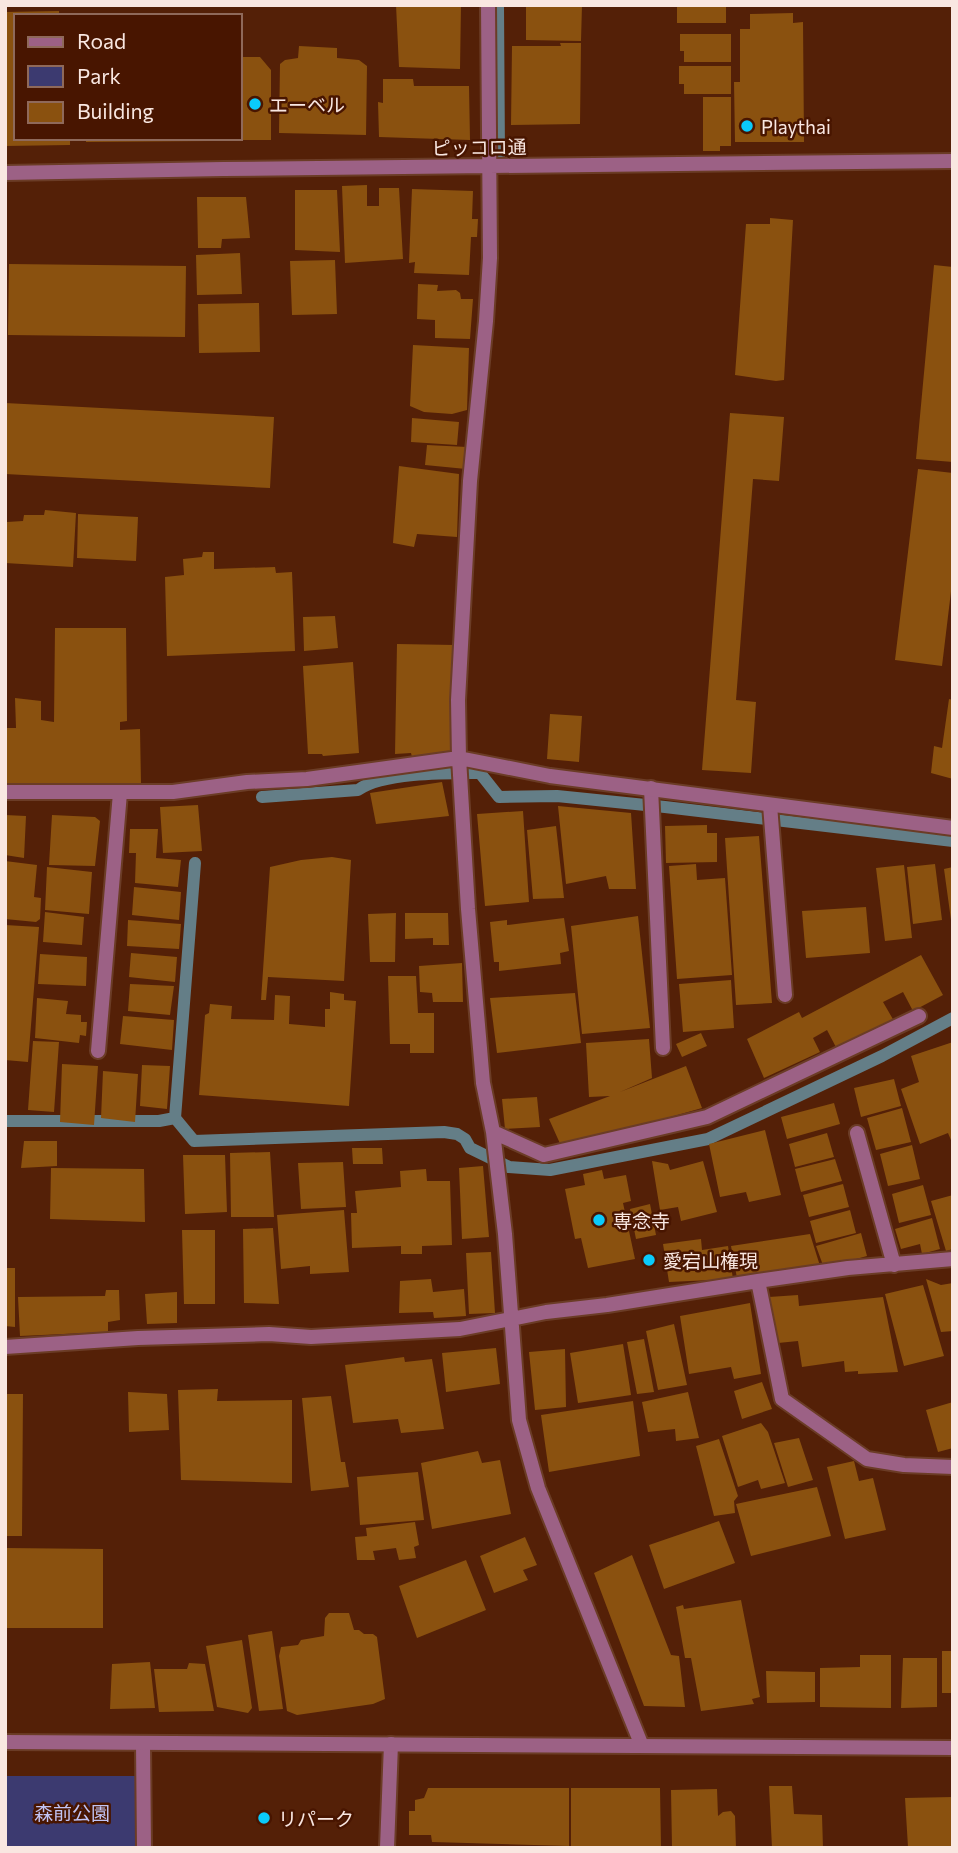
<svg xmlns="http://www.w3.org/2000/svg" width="958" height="1853" font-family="Commissioner,'Noto Sans JP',sans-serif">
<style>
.green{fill:#3c3a70}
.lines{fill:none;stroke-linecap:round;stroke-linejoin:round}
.stream{stroke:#647e87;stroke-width:12}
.building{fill:#8a510f}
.service-casing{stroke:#6b3c26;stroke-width:18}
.minor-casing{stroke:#6b3c26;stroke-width:18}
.tertiary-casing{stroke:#6b3c26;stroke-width:18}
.service{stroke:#9c6185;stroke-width:14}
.minor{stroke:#9c6185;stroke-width:14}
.tertiary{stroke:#9c6185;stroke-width:14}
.poi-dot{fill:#0acafa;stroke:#481500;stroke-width:2.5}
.labels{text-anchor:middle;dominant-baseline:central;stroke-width:5;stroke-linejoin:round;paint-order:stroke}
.poi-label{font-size:19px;fill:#f9e7e1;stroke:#481500;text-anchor:start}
.street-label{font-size:19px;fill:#f9e7e1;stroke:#481500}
.park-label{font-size:19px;fill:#c1c4f4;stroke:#481500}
</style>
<rect width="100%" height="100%" fill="#542007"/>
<!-- green -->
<path class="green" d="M5,1776H139L138,1848H5Z"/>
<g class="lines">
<!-- stream -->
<path class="stream" d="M498,5L499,156
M262,797L358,790C383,772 448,773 480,773L499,797L557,796L665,807L953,841
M175,1118L194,1141L444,1132L457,1134L465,1139L470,1148L509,1167L550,1170L708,1139L882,1056L953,1018
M5,1121H159L175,1118L195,863"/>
</g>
<!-- building -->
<path class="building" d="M396,5H461L460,69L399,67Z
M526,5H582L581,41L526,40Z
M677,5H726V23H677Z
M59,11V16H16V138H70V145L5,146V12Z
M793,13V23L803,22L804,142H735L734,82H740V29H750V14Z
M680,34H731V62H684V51H680Z
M560,43H581L580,124L511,125L512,46H561Z
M299,46L337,48V58L359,60L367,66L366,135L279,133L280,64L285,60L298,58Z
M240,57H260L271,70V140H240Z
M679,66H731V94H684V84H679Z
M383,79H413L414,86H469L470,140L379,137L378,102L383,103Z
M703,97H731V146H720V151H703Z
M86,138H213V141L86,142Z
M367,185V206H379V188H399L403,259L345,263L342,186Z
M412,189L473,191L472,219H478L477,237H471L469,275L414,273L415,262L409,263Z
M295,190H337L340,252L295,250Z
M197,197H246L250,238L222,239L221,248H198Z
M770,218L793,220L784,380L776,381L735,375L746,224H770Z
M240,253L242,294L197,295L196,255Z
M335,260L337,314L292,315L290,261Z
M9,264L186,266L185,337L8,335Z
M934,265L953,267V462L916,459Z
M418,284L438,285L437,291L456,290L460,293L461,299H473L470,339L435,338V320L417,319Z
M259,303L260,352L199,353L198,304Z
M413,345L469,348L467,410L452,414L424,412L410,406Z
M5,403L274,417L270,488L5,474Z
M730,413L784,417L779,481L753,479L736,700L756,702L751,773L702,770Z
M412,418L459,422L457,445L411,442Z
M427,445L467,447L466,469L425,465Z
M399,466L459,474L457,537L417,534L414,547L393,543Z
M918,469L953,473V575L942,666L895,660Z
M45,510L76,513L73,567L5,563L7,522L23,521L24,515H44Z
M78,514L138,517L136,561L77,558Z
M203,552H214V569L275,567L276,573L292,572L295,651L167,656L165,577L184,575L183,559L202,557Z
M335,616L338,648L304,651L303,617Z
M55,628H126L127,721L120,722V730L140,729L141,783H5V728H16L15,698L41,701V720L54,722Z
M397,644L455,645L452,753L412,757L411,753L395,754Z
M353,662L359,753L323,756L322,754H308L303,666Z
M949,699L953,700V779L931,773L934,746L942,748Z
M550,714L582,716L579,762L547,759Z
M442,782L449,816L376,824L370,793Z
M198,805L202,851L163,853L160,807Z
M558,806L631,813L636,889H609L606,876L566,884Z
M523,811L529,902L485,906L477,814Z
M5,815L26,816L24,858L5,855Z
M52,815L95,817L100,821L95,866L49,865Z
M707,825V833H717V862L666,863L665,826Z
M556,826L564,898L533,899L527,830Z
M130,829H158L156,858L181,860L178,887L135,883L136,853H129Z
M759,836L772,1003L736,1005L725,838Z
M332,857L351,860L344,981L268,977L266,1000H261L270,867L301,860Z
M5,861L37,865L34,897L41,898L40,919L36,922L5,919Z
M696,864L697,880L725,878L732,975L677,979L669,866Z
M935,864L942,920L913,924L907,867Z
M904,865L912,938L885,941L876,868Z
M47,867L92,872L89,914L45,910Z
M953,867V920H951L944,869Z
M134,887L181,892L179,920L132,915Z
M866,907L870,953L806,958L802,911Z
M45,912L84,917L82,945L43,942Z
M396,913L395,962H370L368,914Z
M405,913H448L449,945H433V938L405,939Z
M638,916L650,1028L582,1034L571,926Z
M564,918L569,951L560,953L561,964L499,971V962H494L490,922L507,920V925Z
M128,920L181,924L179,949L127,946Z
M5,925L39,927L28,1062L5,1060Z
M131,953L177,957L175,982L129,977Z
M40,954L87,957L86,986L38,984Z
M921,955L943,995L913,1011L903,992L883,1002L894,1021L838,1051L827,1030L813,1038L820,1052L764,1078L747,1039L799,1012L802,1018Z
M462,963L463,1002H433L432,993L420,992L419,966Z
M388,976H416L418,1013H434V1053H410V1044H390Z
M731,980L734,1028L683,1032L679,984Z
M130,984L174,986L170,1015L128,1011Z
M330,992L344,994V1000L356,1001L349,1106L199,1095L205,1015L209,1013L210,1004L232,1006L231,1019L274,1020L275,995L290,996L289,1024L325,1027V1009H330Z
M575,993L581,1043L497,1053L490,998Z
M37,998L68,1001L66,1014L81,1015V1022H87L86,1036L80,1035L79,1043L35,1038Z
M123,1016L174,1020L172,1050L120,1044Z
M701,1033L707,1046L682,1057L676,1044Z
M649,1039L652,1078L620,1092L686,1066L702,1108L562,1148L549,1119L610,1096L589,1097L586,1043Z
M33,1041L59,1042L54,1112L28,1110Z
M953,1042V1145L948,1133L920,1144L901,1089L919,1082L911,1056Z
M62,1064L98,1066L94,1125L60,1122Z
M142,1065L170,1066L167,1109L140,1106Z
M103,1071L138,1074L135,1122L101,1118Z
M894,1079L901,1106L861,1117L854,1088Z
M537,1097L540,1127L505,1129L502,1099Z
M834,1103L840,1124L787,1139L781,1117Z
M902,1108L911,1142L876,1150L867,1118Z
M765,1130L781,1195L749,1202L746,1192L720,1197L709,1144Z
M827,1133L834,1157L795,1167L789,1144Z
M24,1141H57V1166L21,1168Z
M912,1145L920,1179L888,1186L880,1154Z
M352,1148H382L383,1164H353Z
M270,1152L274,1217H231L230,1153Z
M183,1155H225L227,1212L185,1214Z
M835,1159L842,1181L801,1192L795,1169Z
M652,1161L668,1164L670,1170L703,1161L717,1212L681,1221L678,1207L660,1210Z
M343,1162L346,1207L301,1209L298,1163Z
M483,1166L489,1237L462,1239L459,1168Z
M51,1168L144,1169L145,1222L50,1219Z
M426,1169L427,1181H450L452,1245L422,1246V1254H401V1246L352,1248L351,1213H357L355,1191L401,1187L400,1171Z
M602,1170L604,1179L626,1175L631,1201L623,1203L635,1259L588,1268L581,1238L575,1239L565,1189L585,1185L583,1174Z
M843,1184L849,1207L809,1217L803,1195Z
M923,1185L931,1215L899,1223L892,1194Z
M953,1195V1249L946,1251L931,1201Z
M650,1204L656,1235L636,1239L630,1209Z
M344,1210L349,1272L310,1274V1266L281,1269L277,1215Z
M850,1210L856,1233L816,1243L810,1221Z
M932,1218L940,1249L922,1254L920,1244L901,1249L895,1229Z
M273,1228L279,1304L244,1303L243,1229Z
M182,1230H215V1304H184Z
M861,1233L867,1256L824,1268L816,1246Z
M810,1234L821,1269L737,1278L731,1246Z
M701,1239L702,1250L728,1246L733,1279L669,1282L663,1244Z
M491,1252L495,1313L469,1314L466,1253Z
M5,1268H15V1327L5,1326Z
M431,1279L433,1292L464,1289L466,1316L434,1318L433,1312L399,1313L400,1281Z
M926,1279L941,1285L953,1283V1331L941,1332Z
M923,1285L944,1356L904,1366L885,1294Z
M106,1290H119L120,1320L108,1322V1332L20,1336L18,1297L105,1296Z
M177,1292V1323L147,1324L145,1294Z
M798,1295L799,1306L883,1297L898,1372L858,1374V1371L845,1372L844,1361L802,1367L798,1341L778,1343L769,1297Z
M750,1303L761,1374L734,1379L731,1367L689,1374L680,1316Z
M674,1324L687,1385L658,1390L646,1331Z
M644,1339L654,1392L637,1394L627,1342Z
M623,1344L631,1395L578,1403L570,1353Z
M496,1348L500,1384L446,1392L442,1353Z
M565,1349L566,1407L535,1410L529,1352Z
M404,1357L405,1362L432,1359L444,1429L401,1433L398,1419L353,1423L345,1365Z
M762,1382L772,1409L742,1419L734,1391Z
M218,1389L217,1401L292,1400V1483L181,1480L178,1390Z
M128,1392L167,1394L169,1430L129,1432Z
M688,1392L699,1438L676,1441L675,1429L648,1432L642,1402Z
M5,1394H23L22,1536H5Z
M331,1396L341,1462H345L349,1487L311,1491L302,1398Z
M633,1401L640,1456L549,1472L541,1415Z
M953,1402V1448L938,1452L926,1410Z
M761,1423L768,1432L785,1483L761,1489L758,1480L738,1487L722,1436Z
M799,1438L813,1480L788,1487L774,1443Z
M719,1439L738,1496L734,1501L735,1513L714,1516L696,1446Z
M478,1451L482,1463L500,1460L511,1514L432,1529L421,1463Z
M854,1461L859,1481L873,1478L886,1530L845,1539L827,1467Z
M418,1472L424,1520L360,1525L357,1477Z
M817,1487L831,1536L751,1556L736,1504Z
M719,1521L735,1563L664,1589L649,1545Z
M415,1522L419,1545L414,1547L416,1558L399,1560L396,1548L373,1551L375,1560H357L355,1537L367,1536L366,1528Z
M525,1537L537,1565L523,1570L528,1580L494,1593L480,1556Z
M5,1548L103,1549V1628H5Z
M632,1555L671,1655L679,1656L685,1707L644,1706L594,1573Z
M466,1560L486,1610L417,1638L399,1586Z
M741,1600L760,1697L752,1699L754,1704L701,1711L691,1658H685L676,1607L683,1605L684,1609Z
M329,1613H349L354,1630H359L364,1634H373L377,1637L385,1699L373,1704L297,1715L287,1711L279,1656L281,1647L298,1645L301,1640L324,1636L325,1618Z
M272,1631L283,1709L259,1711L248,1635Z
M242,1640L252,1708L248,1713L217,1707L206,1646Z
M942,1651H953V1693H942Z
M860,1655H891V1708L820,1707V1668L860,1667Z
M903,1658H937V1707L901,1708Z
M150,1662L155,1708L110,1709L112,1664Z
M189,1663L205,1664L214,1711L159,1712L154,1669H187Z
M766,1671L815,1672V1702L767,1703Z
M769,1786H792L794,1814L822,1815L823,1848H772Z
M428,1788H569V1846L432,1842L431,1835H409V1811H415V1800L424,1798Z
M571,1788H660L661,1848H571Z
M717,1789L718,1816L723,1812L731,1811L735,1816L736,1848H672L671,1790Z
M953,1797V1847H908L905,1798Z"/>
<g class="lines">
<defs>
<path id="service" d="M651,788L663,1048
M770,805L785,995"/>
<path id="minor" d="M488,5L490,258L486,321L470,481L458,700L459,758L468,909L483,1083L493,1132L505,1234L519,1420L538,1488L642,1746
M5,173L223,169L953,161
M5,792H173L247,782L307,779L459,758L550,776L953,828
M98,1051L120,793
M493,1132L544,1155L707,1117L919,1016
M857,1133L894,1265
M758,1281L782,1399L867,1459L904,1465L953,1467
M5,1347L138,1338L269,1334L311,1337L460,1329L546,1312L607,1305L758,1281L848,1268L953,1259
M143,1743L144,1848
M387,1848L391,1744"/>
<path id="tertiary" d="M5,1742L953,1748"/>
</defs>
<!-- service casing -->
<use href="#service" class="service-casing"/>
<!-- minor casing -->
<use href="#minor" class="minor-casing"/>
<!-- tertiary casing -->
<use href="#tertiary" class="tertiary-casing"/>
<!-- service -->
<use href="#service" class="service"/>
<!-- minor -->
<use href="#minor" class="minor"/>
<!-- tertiary -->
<use href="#tertiary" class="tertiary"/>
</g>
<!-- markers -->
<g class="poi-dot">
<circle cx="255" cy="104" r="7"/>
<circle cx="747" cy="126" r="7"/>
<circle cx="599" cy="1220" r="7"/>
<circle cx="649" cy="1260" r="7"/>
<circle cx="264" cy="1818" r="7"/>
</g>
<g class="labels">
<!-- poi labels -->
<g class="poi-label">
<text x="269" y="104">エーベル</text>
<text x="761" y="126">Playthai</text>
<text x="613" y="1220">専念寺</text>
<text x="663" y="1260">愛宕山権現</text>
<text x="278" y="1818">リパーク</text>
</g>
<!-- street labels -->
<g class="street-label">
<text transform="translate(479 147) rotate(-1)">ピッコロ通</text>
</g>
<!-- park labels -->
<g class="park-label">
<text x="72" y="1812">森前公園</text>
</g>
</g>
<!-- border -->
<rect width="958" height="1853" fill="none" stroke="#f9e7e1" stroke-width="14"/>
<!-- legend -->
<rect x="14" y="14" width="228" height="126" fill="#481500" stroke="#8f695a" stroke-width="2"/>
<rect x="28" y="37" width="35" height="10" fill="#9c6185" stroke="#8f695a" stroke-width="2"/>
<text x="77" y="49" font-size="21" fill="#f9e7e1">Road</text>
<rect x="28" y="66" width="35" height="21" fill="#3c3a70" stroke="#8f695a" stroke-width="2"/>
<text x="77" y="84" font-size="21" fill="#f9e7e1">Park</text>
<rect x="28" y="102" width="35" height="21" fill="#8a510f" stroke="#8f695a" stroke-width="2"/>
<text x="77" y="119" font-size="21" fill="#f9e7e1">Building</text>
</svg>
